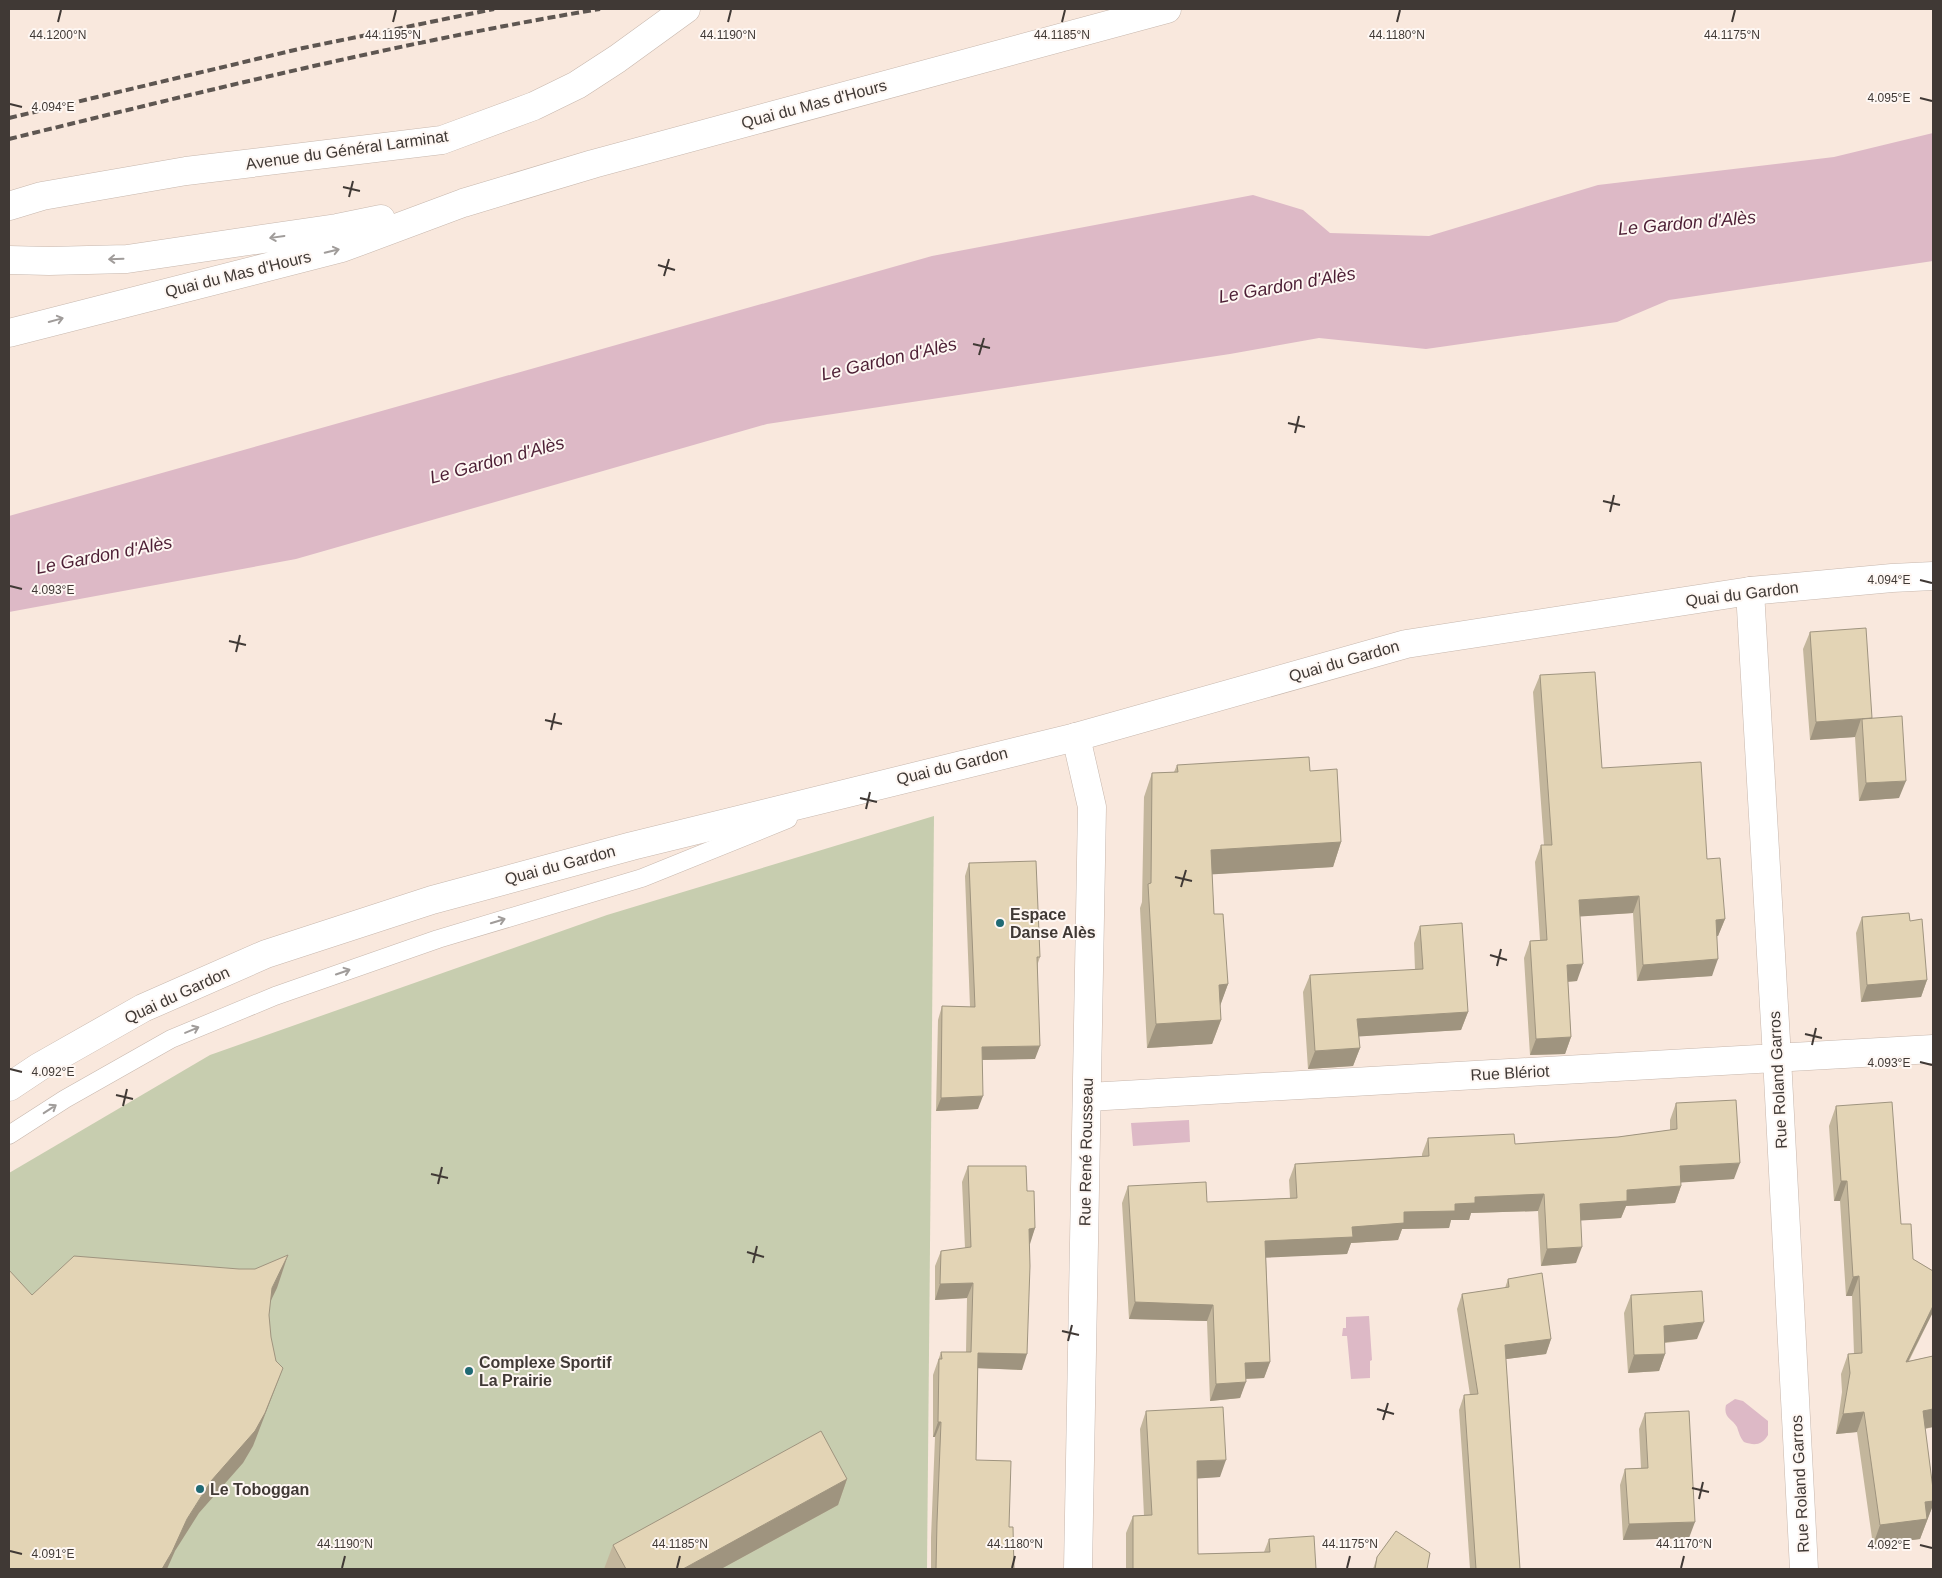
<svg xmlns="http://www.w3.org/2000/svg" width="1942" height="1578" font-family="Arial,sans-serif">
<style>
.green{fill:#c7cdaf}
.water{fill:#ddb9c6}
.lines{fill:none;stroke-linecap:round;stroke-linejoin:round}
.lane-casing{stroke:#c7b7ad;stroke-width:19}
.street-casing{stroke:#c7b7ad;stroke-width:29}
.secondary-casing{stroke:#c7b7ad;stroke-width:29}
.lane{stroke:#fff;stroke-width:18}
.street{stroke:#fff;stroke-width:28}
.secondary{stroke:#fff;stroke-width:28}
.rail{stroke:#5e5651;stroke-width:4;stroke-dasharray:8 4;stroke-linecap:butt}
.wall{fill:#c3b69c}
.shaded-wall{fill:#9f947f}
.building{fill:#e3d4b5;stroke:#9f947f}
.oneway{stroke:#a09c9a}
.ticks{fill:none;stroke:#403935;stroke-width:2}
.poi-dot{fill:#206a74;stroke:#fef7f3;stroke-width:2}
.labels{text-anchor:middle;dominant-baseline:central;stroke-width:4;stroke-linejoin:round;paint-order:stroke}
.street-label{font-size:16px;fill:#403935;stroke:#fef7f3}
.poi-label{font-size:16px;font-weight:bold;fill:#403935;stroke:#fef7f3;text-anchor:start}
.water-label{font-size:18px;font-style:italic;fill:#4d1f35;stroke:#fef7f3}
.ticks-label{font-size:12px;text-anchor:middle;fill:#403935;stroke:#fef7f3;stroke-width:4;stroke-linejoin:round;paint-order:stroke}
</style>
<rect width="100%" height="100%" fill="#f9e8dd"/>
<!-- green -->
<path class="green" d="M934,816L927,1569H9V1173L210,1055L607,915Z"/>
<!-- water -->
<path class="water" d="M1933,133V261L1669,300L1617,322L1426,349L1319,338L1230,354L767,424L296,559L9,612V516L932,256L1253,195L1303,210L1330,233L1429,236L1598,185L1834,157Z
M1189,1120L1190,1142L1133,1146L1131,1123Z
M1369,1316L1372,1360L1370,1361V1378L1351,1379L1347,1336H1342L1343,1328H1346V1317Z
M1735,1399L1743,1401L1768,1421V1435C1762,1445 1755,1446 1744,1442C1740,1437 1739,1433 1737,1427C1732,1418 1723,1418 1726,1405Z"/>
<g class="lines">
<defs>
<path id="lane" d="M9,1135L65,1099L171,1039L275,996L438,939L642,878L788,819"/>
<path id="street" d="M1750,591L1777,1058L1804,1569
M1076,737L1092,807L1078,1569
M1088,1097L1933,1049"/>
<path id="secondary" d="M9,206L42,196L186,171L442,140L534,106L577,85L617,59L686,9
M9,260L49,261L127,259L337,228L381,219
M9,333L342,248L463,203L593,164L1167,9
M9,1087L39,1067L143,1008L266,954L432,900L632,846L1076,737L1406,644L1750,591L1892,578L1933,576"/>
</defs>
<!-- lane casing -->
<use href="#lane" class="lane-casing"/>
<!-- street casing -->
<use href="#street" class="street-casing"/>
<!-- secondary casing -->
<use href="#secondary" class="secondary-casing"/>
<!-- lane -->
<use href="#lane" class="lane"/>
<!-- street -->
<use href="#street" class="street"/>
<!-- secondary -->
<use href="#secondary" class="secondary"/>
<!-- rail -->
<path class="rail" d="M9,118L303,48L494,9
M9,139C205,91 401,42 600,9"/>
</g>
<!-- wall -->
<path class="wall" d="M1810,632L1872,718L1899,798L1859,801L1855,737L1810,740L1803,649Z
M1540,675L1602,768L1707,859L1725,919L1718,936H1717L1712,976L1637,981L1633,913L1580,916L1577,981L1568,982L1571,1037L1565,1054L1530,1055L1524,958L1530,941L1540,940L1535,862L1541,845H1544L1533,692Z
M1177,765L1310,771L1341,842L1333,867L1212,874L1214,914L1228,984L1220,1005L1221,1020L1212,1044L1147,1048L1140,908L1142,902L1144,797L1152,773L1174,772Z
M969,863L1040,957L1038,963L1035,1059L982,1060L978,1109L936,1111L938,1020L942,1006L970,1007L965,876Z
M1862,917L1910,921L1927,980L1921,997L1861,1002L1856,933Z
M1420,926L1468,1012L1461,1030L1359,1036L1360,1048L1353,1066L1308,1069L1303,992L1310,975L1415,970L1414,943Z
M1676,1103L1734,1179L1680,1182L1681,1186L1675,1203L1626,1206L1621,1218L1581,1220L1576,1263L1541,1266L1538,1211L1471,1213L1469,1220H1451L1449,1228L1402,1229L1398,1240L1351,1243L1347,1254L1266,1257L1270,1362L1264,1378L1246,1379L1240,1398L1210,1401L1207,1321L1129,1319L1122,1203L1128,1186L1207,1202L1290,1198L1289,1180L1295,1164L1422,1156V1154L1428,1138L1515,1144L1618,1137L1670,1130V1120Z
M1836,1106L1901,1224L1913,1259L1933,1271V1312L1909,1361L1933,1356V1427L1925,1429L1933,1489V1505L1920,1539L1873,1545L1857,1432L1836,1434L1842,1392L1841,1374L1848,1354H1854L1852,1296H1846L1840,1201H1834L1829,1126Z
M968,1166L1027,1191L1035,1228L1029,1244L1022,1370L978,1368L976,1460L1009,1527L1014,1569H931V1538L935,1437H933V1375L941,1352H966L967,1298L935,1300V1266L941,1251L965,1248L962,1182Z
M1508,1279L1551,1339L1546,1354L1506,1359L1520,1569H1470L1459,1410L1464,1395H1470L1457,1309L1462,1294L1505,1288Z
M1631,1295L1697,1339L1665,1343V1354L1659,1371L1628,1373L1624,1313Z
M1146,1411L1220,1477L1197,1478L1198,1554L1264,1552L1269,1539L1316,1569H1126V1533L1133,1516H1144L1140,1429Z
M1645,1413L1689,1538L1623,1540L1620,1485L1625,1469L1641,1468L1639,1429Z
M847,1479L838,1505L721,1569H604L613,1545Z
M1377,1557L1427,1569H1373Z"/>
<!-- shaded-wall -->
<path class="shaded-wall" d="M1861,719L1855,737L1810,740L1816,722Z
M1906,781L1899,798L1859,801L1866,783Z
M1341,842L1333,867L1202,875L1211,850Z
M1639,896L1633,913L1573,917L1579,900Z
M1725,919L1718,936H1710L1716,920Z
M1718,959L1712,976L1637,981L1643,965Z
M1583,964L1577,981L1561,982L1567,965Z
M1927,980L1921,997L1861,1002L1867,985Z
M1228,984L1219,1009V985Z
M1468,1012L1461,1030L1351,1037L1357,1019Z
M1221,1020L1212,1044L1147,1048L1156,1024Z
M1571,1037L1565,1054L1530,1055L1536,1039Z
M1040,1046L1035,1059L977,1060L982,1047Z
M1360,1048L1353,1066L1308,1069L1315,1051Z
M983,1096L978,1109L936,1111L941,1098Z
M1740,1163L1734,1179L1674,1183L1680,1166Z
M1841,1181H1847L1840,1201H1834Z
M1681,1186L1675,1203L1626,1206L1621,1218L1574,1221L1580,1204L1627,1190Z
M1544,1194L1538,1211L1471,1213L1469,1220H1451L1449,1228L1402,1229L1398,1240L1351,1243L1347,1254L1259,1258L1265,1241L1352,1227L1404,1212L1455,1204L1475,1197Z
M1035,1228L1030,1244H1023L1029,1229Z
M1582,1247L1576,1263L1541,1266L1547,1249Z
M288,1255L277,1288L261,1321L272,1288Z
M1859,1276L1852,1296H1846L1853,1277Z
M973,1283L967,1298L935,1300L940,1284Z
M1135,1302L1213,1305L1207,1321L1129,1319Z
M1933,1306V1312L1898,1381L1906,1362Z
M1704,1322L1697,1339L1658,1343L1664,1326Z
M1551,1339L1546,1354L1499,1360L1505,1345Z
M978,1353L1027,1354L1022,1370L973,1368Z
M1665,1354L1659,1371L1628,1373L1634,1355Z
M1270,1362L1264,1378L1239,1379L1245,1363Z
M283,1368L253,1446L243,1463L199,1513L175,1551L167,1569H162L187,1519Z
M1246,1382L1240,1398L1210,1401L1216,1384Z
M1933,1409V1427L1916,1430L1923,1411Z
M1864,1412L1857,1432L1836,1434L1843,1414Z
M938,1422H941L935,1437H933Z
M1226,1460L1220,1477L1191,1479L1197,1461Z
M847,1479L838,1505L721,1569H683Z
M1933,1501V1505L1920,1539L1873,1545L1880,1525L1925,1502Z
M1695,1522L1689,1538L1623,1540L1629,1524Z"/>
<!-- building -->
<path class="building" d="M1866,628L1872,718L1816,722L1810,632Z
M1595,672L1602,768L1701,762L1707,859L1720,858L1725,919L1716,920L1718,959L1643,965L1639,896L1579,900L1583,964L1567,965L1571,1037L1536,1039L1530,941L1547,940L1541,845H1552L1540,675Z
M1902,716L1906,781L1866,783L1862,719Z
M1309,757L1310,771L1337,769L1341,842L1211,850L1214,914H1223L1228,984L1219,985L1221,1020L1156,1024L1148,884L1151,883L1152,773L1178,772L1177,765Z
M1036,861L1040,957H1037L1040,1046L982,1047L983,1096L941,1098L942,1006L975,1007L969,863Z
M1909,913L1910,921L1922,919L1927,980L1867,985L1862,917Z
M1462,923L1468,1012L1357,1019L1360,1048L1315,1051L1310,975L1423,969L1420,926Z
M1736,1100L1740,1163L1680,1166L1681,1186L1627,1190V1201L1580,1204L1582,1247L1547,1249L1544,1194L1475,1197V1203L1455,1204V1211L1404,1212V1223L1352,1227L1353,1237L1265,1241L1270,1362L1245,1363L1246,1382L1216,1384L1213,1305L1135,1302L1128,1186L1206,1182L1207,1202L1297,1198L1295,1164L1429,1156L1428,1138L1514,1134L1515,1144L1618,1137L1677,1129L1676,1103Z
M1892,1102L1901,1224H1911L1913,1259L1933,1271V1306L1906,1362L1933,1356V1409L1923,1411L1933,1489V1501L1925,1502L1927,1519L1880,1525L1864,1412L1843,1414L1850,1373L1848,1354L1862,1353L1859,1276L1853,1277L1847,1181H1841L1836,1106Z
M968,1166H1026L1027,1191H1034L1035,1228L1029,1229L1030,1266L1027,1354L978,1353L976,1460L1011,1461L1009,1527H1013L1014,1569H936L937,1522L941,1422H938L939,1359H942L941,1352H971L973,1283L940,1284L941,1251L971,1247Z
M288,1255L272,1288L269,1315L271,1337L276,1361L283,1368L265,1413L255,1431L211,1481L187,1519L172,1552L162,1569H9V1270L32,1295L74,1256L239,1269H255Z
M1542,1273L1551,1339L1505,1345L1520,1569H1476L1464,1395L1478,1394L1462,1294L1509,1287L1508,1279Z
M1702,1291L1704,1322L1664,1326L1665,1354L1634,1355L1631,1295Z
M1223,1407L1226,1460L1197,1461L1198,1554L1270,1552L1269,1539L1314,1536L1316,1569H1133V1516L1152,1515L1146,1411Z
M1689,1411L1695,1522L1629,1524L1625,1469L1648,1468L1645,1413Z
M821,1431L847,1479L683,1569H626L613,1545Z
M1396,1531L1430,1553L1427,1569H1375L1377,1557Z"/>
<!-- one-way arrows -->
<defs><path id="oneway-shaft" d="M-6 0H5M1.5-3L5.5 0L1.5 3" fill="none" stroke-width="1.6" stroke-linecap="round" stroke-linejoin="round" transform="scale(1.25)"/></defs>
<g class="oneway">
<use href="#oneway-shaft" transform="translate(277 237) rotate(172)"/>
<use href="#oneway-shaft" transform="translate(332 251) rotate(-14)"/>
<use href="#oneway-shaft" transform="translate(116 259) rotate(178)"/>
<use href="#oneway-shaft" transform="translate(56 320) rotate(-15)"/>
<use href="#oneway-shaft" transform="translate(498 921) rotate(-17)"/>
<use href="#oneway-shaft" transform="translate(343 972) rotate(-19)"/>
<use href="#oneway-shaft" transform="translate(192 1030) rotate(-23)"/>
<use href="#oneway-shaft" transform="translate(50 1109) rotate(-33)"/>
</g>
<!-- ticks -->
<path class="ticks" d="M58,22L61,10M393,22L396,10M728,22L731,10M1062,22L1065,10M1397,22L1400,10M1732,22L1735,10M1920,98L1932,101M10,104L22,107M343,187L360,191M349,197L353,181M658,265L675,270M664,276L669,259M973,344L990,348M979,355L984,338M1288,423L1305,427M1295,433L1299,416M1603,501L1620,505M1610,512L1614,495M1920,580L1932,583M10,586L22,589M229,641L246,645M236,652L240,635M545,720L562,724M551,730L555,713M860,798L877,802M866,809L870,792M1175,877L1192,881M1181,887L1186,870M1490,955L1507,960M1497,966L1501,949M1805,1034L1822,1038M1812,1045L1816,1028M1920,1062L1932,1065M10,1069L22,1072M116,1095L133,1099M123,1106L127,1089M431,1174L448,1178M438,1184L442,1167M747,1252L764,1257M753,1263L757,1246M1062,1331L1079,1335M1068,1341L1072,1325M1377,1409L1394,1414M1383,1420L1388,1403M1692,1488L1709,1492M1699,1499L1703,1482M1920,1545L1932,1548M10,1551L22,1554M342,1568L345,1556M677,1568L680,1556M1012,1568L1015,1556M1347,1568L1350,1556M1681,1568L1684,1556"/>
<!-- markers -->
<g class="poi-dot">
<circle cx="1000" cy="923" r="5"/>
<circle cx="469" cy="1371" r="5"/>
<circle cx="200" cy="1489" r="5"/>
</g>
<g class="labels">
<!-- street labels -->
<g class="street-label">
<text transform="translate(814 104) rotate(-15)">Quai du Mas d'Hours</text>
<text transform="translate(347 150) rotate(-8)">Avenue du Général Larminat</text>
<text transform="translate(238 274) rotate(-14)">Quai du Mas d'Hours</text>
<text transform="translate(1742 594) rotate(-7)">Quai du Gardon</text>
<text transform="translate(1344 661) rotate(-16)">Quai du Gardon</text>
<text transform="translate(952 766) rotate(-14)">Quai du Gardon</text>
<text transform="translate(560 865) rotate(-15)">Quai du Gardon</text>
<text transform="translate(177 995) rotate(-25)">Quai du Gardon</text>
<text transform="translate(1510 1073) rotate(-3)">Rue Blériot</text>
<text transform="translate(1778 1080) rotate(-93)">Rue Roland Garros</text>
<text transform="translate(1086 1152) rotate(-89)">Rue René Rousseau</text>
<text transform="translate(1800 1484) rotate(-93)">Rue Roland Garros</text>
</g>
<!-- poi labels -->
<g class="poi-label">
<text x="1010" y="914">Espace<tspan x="1010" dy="18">Danse Alès</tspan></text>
<text x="479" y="1362">Complexe Sportif<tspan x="479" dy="18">La Prairie</tspan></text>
<text x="210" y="1489">Le Toboggan</text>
</g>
<!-- water labels -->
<g class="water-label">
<text transform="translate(1687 223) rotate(-5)">Le Gardon d'Alès</text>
<text transform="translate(1287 285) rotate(-10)">Le Gardon d'Alès</text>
<text transform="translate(889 359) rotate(-13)">Le Gardon d'Alès</text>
<text transform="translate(497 460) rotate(-15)">Le Gardon d'Alès</text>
<text transform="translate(104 555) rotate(-11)">Le Gardon d'Alès</text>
</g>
</g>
<g class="ticks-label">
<text x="58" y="39">44.1200°N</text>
<text x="393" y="39">44.1195°N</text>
<text x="728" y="39">44.1190°N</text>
<text x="1062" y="39">44.1185°N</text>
<text x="1397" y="39">44.1180°N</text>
<text x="1732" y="39">44.1175°N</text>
<text x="1889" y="102">4.095°E</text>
<text x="53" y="111">4.094°E</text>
<text x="1889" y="584">4.094°E</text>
<text x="53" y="594">4.093°E</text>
<text x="1889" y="1067">4.093°E</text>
<text x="53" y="1076">4.092°E</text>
<text x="345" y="1548">44.1190°N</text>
<text x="680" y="1548">44.1185°N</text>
<text x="1015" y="1548">44.1180°N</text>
<text x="1350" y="1548">44.1175°N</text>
<text x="1684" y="1548">44.1170°N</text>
<text x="1889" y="1549">4.092°E</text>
<text x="53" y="1558">4.091°E</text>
</g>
<!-- border -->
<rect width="1942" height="1578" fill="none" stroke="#403935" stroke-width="20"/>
</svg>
